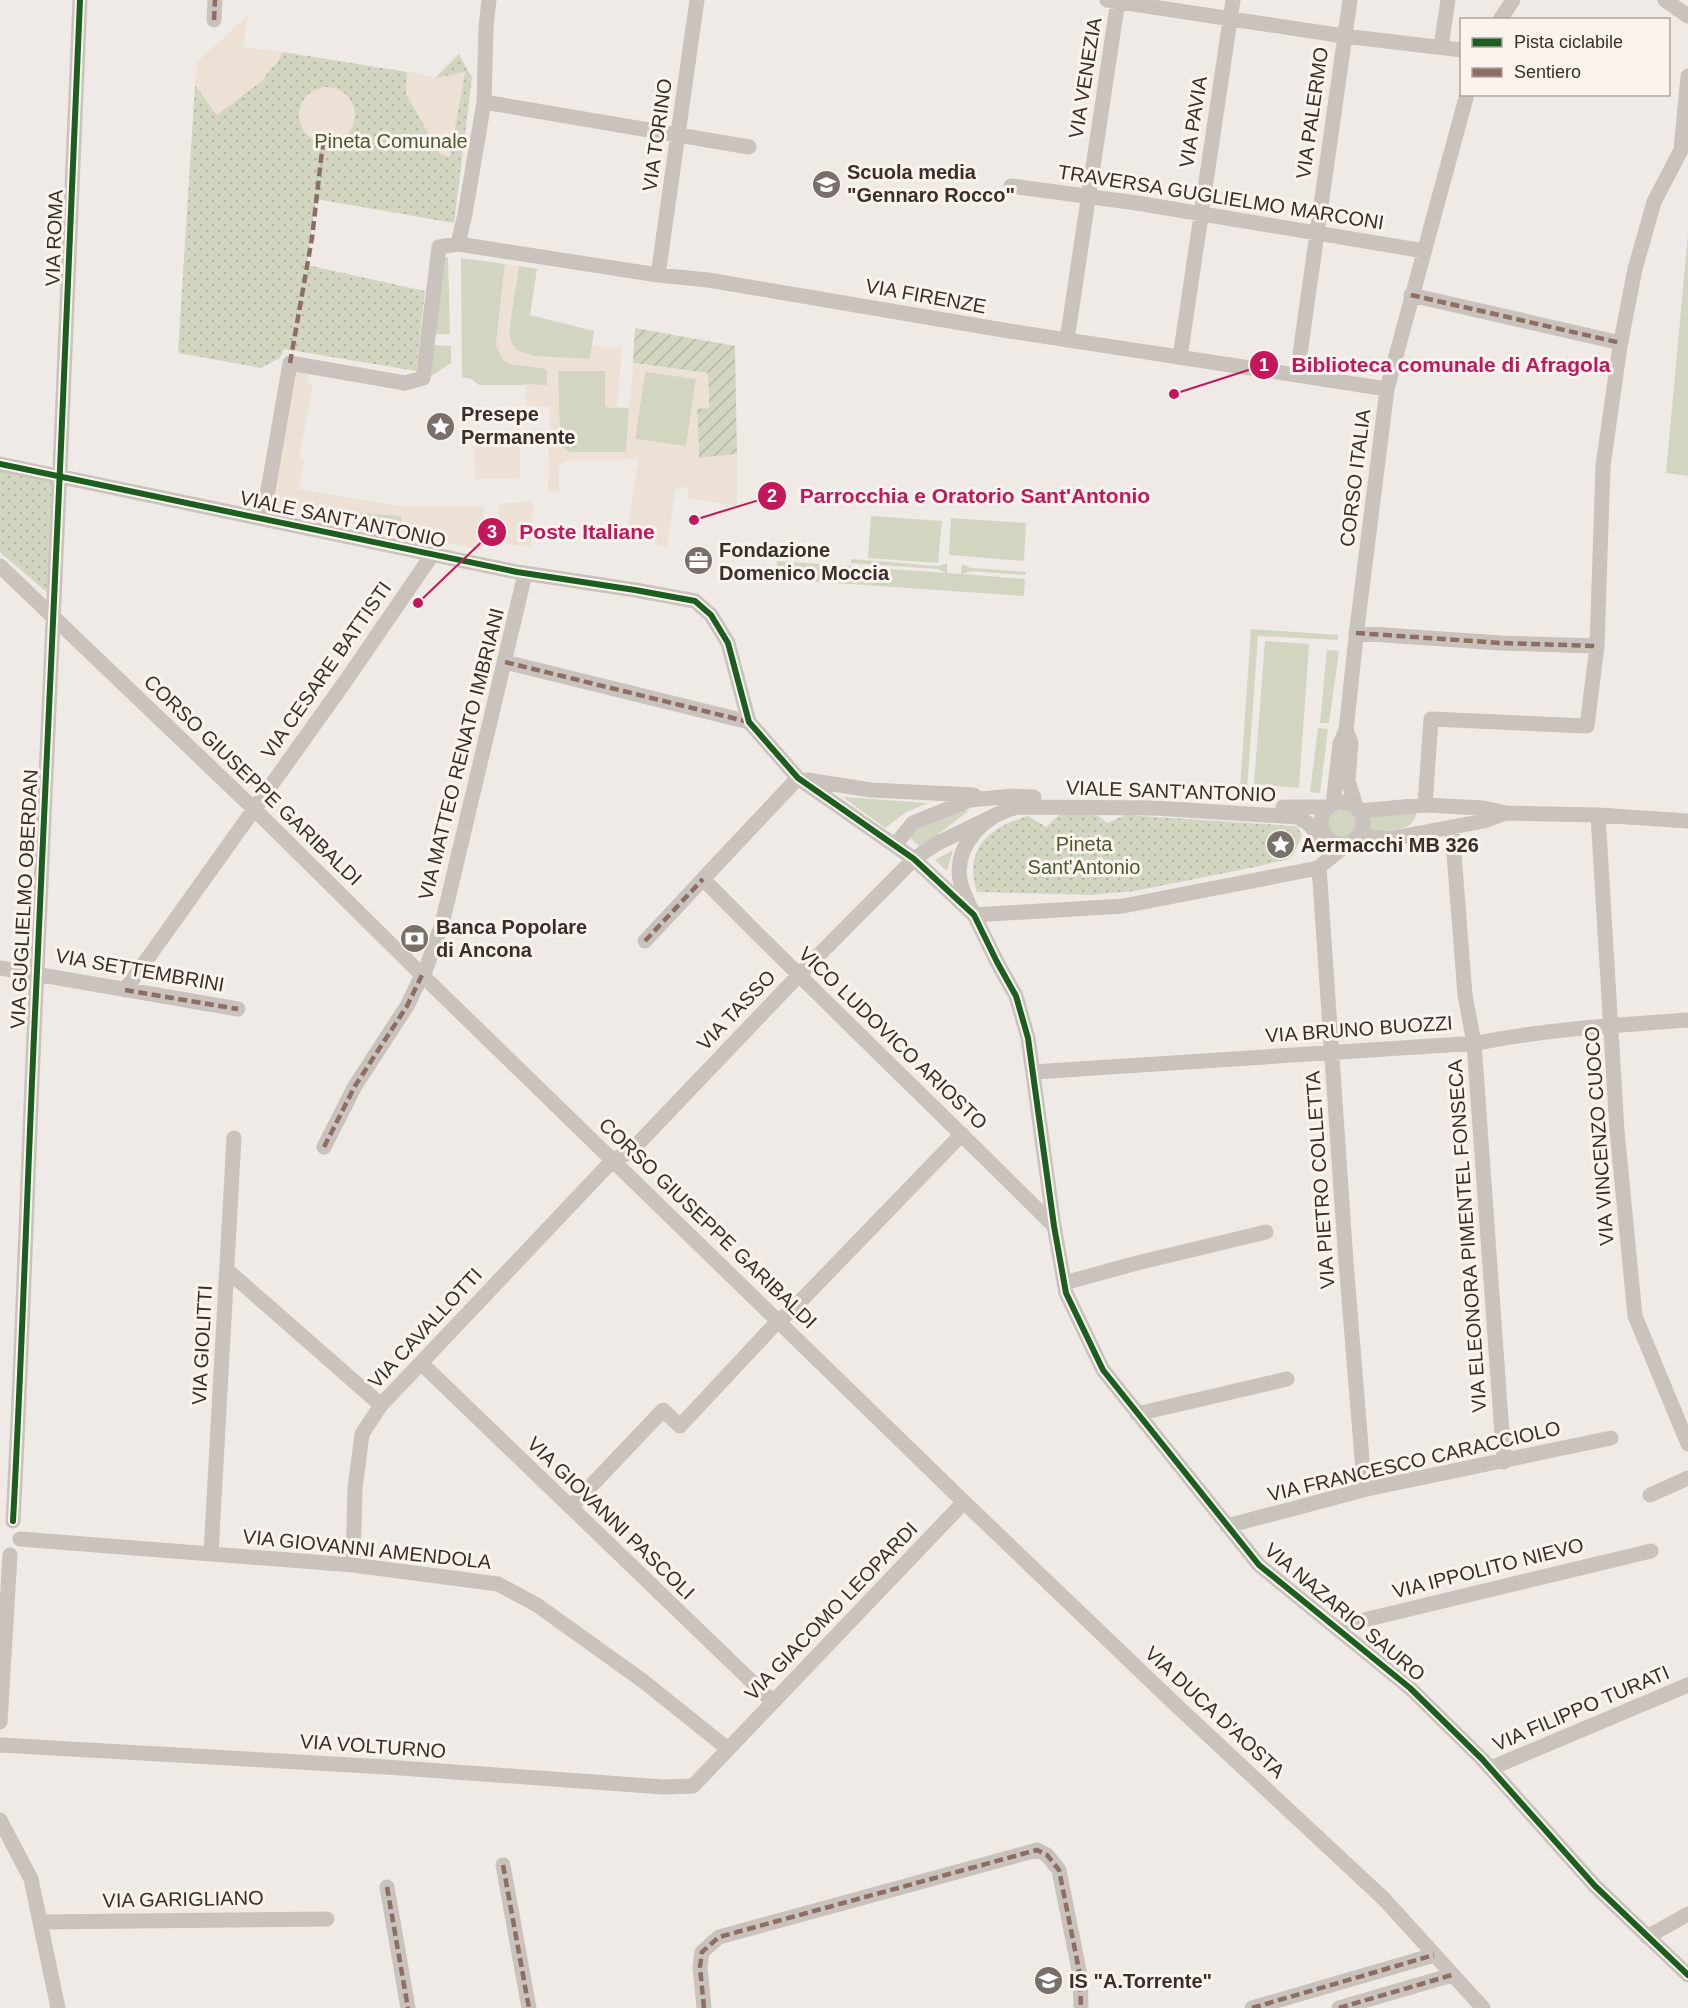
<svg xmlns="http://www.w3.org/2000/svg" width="1688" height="2008" font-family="Helvetica,sans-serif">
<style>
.grass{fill:#d2d5bf}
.park{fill:url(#park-dots)}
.garden{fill:url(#garden-furrows)}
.plaza{fill:#ede1d5;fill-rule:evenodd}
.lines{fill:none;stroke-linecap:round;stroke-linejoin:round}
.minor{stroke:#c9c2bd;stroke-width:15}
.quiet{stroke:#8d6e63;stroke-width:4.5;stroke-dasharray:9 4.5;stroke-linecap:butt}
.cycleway-casing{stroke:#fbf4ee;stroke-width:10}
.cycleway{stroke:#1b5e20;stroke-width:6}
.labels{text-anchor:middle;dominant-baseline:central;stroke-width:6;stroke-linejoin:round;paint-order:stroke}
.street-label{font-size:20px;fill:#3a2e2b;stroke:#fbf4ee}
.park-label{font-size:20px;fill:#4d582f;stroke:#fbf4ee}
.poi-label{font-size:20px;font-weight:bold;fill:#3a2e2b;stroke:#fbf4ee;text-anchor:start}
.leader{fill:none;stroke:#c2185b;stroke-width:2}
.callout-dot{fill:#c2185b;stroke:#fbf4ee;stroke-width:2}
.mark-label{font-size:18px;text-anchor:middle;font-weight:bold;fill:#fff}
.callout-label{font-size:21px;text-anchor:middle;font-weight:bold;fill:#c2185b;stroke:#fbf4ee;stroke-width:6;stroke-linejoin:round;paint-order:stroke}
</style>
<defs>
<pattern id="park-dots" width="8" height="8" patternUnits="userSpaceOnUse" patternTransform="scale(1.5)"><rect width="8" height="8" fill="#d2d5bf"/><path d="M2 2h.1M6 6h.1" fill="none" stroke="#b5b7a4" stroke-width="1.8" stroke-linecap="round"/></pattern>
<pattern id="garden-furrows" width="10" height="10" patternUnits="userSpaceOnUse" patternTransform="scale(1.5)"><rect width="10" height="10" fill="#d2d5bf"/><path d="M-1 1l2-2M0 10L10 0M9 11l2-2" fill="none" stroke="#b5b7a4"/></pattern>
</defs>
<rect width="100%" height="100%" fill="#efeae5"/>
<!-- grass -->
<path class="grass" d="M1688,234V476L1666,473Z
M448,257L450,334H435L443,258Z
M461,258L505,264L496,345L509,364L543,368L547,371V385H479L471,379L462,377Z
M519,266L537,269L530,315L594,331L590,359C573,358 522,361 512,346C504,333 516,283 519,266Z
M434,345L451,346V363L430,377Z
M558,370L605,371V407L629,408L626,452H569L560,446Z
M645,371L696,379L686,447L635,439Z
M356,512L402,516V533L354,524Z
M871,516L942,521L938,563L868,558Z
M951,518L1026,523L1024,561L949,555Z
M851,559L938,566L947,563V573L961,574L962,564L971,568L1026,572L1025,575L971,571L962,574L1025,579L1024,596L776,579L777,561L946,573L938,569L851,563Z
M1251,629L1338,635V640L1258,636L1247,789L1240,788Z
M1265,641L1309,644L1299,788L1254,784Z
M1327,650L1339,651L1329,723H1320Z
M1318,728L1328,729L1320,793L1310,792Z
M843,797L928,803L906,812L885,828Z
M1328 823a14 14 0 1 1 28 0a14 14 0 1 1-28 0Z
M965,809L968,811L966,813L924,845L920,847L911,839L912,832Z
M1416,813C1415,834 1383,830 1367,832L1368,816Z
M953,850L947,871L935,860Z"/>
<!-- park -->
<path class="park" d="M283,52L407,72L435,78L459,54L472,78L454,223L316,199L307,265L425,291L416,371L284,349L280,358L261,368L178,353L195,85L217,115L277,63Z
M0,471L54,483L50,595L0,552Z
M1060,814L1097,815L1108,823L1125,815L1295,826L1298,828L1302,835L1293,855L1288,859L1255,867L1134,891L1089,895L977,892C963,849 989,827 1028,816L1046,827Z"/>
<!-- garden -->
<path class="garden" d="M635,328L735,346L737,454L699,458L697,408H709L708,373L633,363Z"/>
<!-- plaza -->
<path class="plaza" d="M248,15L243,47L283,52L262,81L217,115L195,85L197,62Z
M407,72L435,78L465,72L450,157L441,155L406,94Z
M299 115a28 28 0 1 1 56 0a28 28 0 1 1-56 0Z
M505,264L519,266L509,331L510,340L517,351L535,356L590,359L592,346L622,348L617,408L605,407V371H558L560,446L569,452H626L633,363L708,373L709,408L697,409L699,458L737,454V506L687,498L688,488L676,487L667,547L655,545L656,536L652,529L645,528L639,533L638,542L626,540L638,460L626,458L625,461H567L559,465V492L548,491L550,407L526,405L525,384L547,385V371L543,368L509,364L503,360L496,345ZM645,372L696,379L686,446L635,439Z
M293,366L309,370L307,383L313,384L299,459L304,460L299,489L400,506H484L483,550L402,533L401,516L356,512L354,524L271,508Z
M520,433V478L475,479L474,434Z
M533,501L531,547L498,543L499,504Z"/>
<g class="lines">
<!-- minor -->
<path class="minor" d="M1107,0L1344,36L1462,50
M1665,0L1688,16
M214,20L215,0
M1500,20L1513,0
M1441,47L1448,0
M484,102L749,147
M1011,186L1137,203L1424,251
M458,244L658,275L708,280L1003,330L1387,389
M658,275L697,0
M1411,295L1621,343
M1067,340L1118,0
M1180,357L1233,0
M1297,375L1350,0
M0,464L517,572L635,590L695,601L711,615L728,643L749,722L798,778L914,859L974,915L997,962L1016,996L1028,1038L1054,1226L1066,1293L1103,1370L1259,1565L1410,1688L1482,1759L1595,1886L1688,1975
M263,519L290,363L405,383L423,378L439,247L458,244L465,214L484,102L486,27L489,0
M0,566L252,807L422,975L964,1502L1176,1705L1384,1899L1483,2008
M1356,633L1501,643L1597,646
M505,662L749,722
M1346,730L1351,743L1348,781L1356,806
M798,778L703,879C819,997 938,1110 1054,1226
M807,780L871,790L974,795
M1321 823a21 21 0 1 1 42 0a21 21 0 1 1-42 0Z
M1333,804L1340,744L1346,730L1357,628L1387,389L1467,94
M1425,805L1431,719L1587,726L1597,646L1603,466L1620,346L1635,269L1654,202L1681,150L1688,76
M1283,807H1328
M1359,811L1425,805L1483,808L1506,813L1598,815L1688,821
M1598,815L1617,1131L1635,1316L1688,1444
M1452,828L1465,995L1474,1043L1504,1462
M1359,835L1388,839L1484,821L1506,813
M1327,837L1319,836L1309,824L1297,817L1154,808L1018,807C985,814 954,845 960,880C962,892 969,904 974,915L1123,906L1313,869L1319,867L1349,843
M895,845L913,823L970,800L1013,796L1034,797
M1319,867L1346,1262L1363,1471L1367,1489
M645,941L703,879
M0,968L238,1009
M423,977L442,924L525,574
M125,990L347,679L432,555
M1033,1072L1478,1043C1547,1029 1618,1025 1688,1020
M324,1147L355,1086L407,1006L422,975
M227,1270L381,1405
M1064,1283L1137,1263L1266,1232
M421,1363L773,1702
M1137,1414L1287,1379
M1650,1495L1688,1478
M571,1507L663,1410L680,1426L778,1321L789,1313L962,1134
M13,1521C23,1337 28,1154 37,971C52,647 67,324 80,0
M1227,1526L1367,1489L1611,1438
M20,1539L353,1565L498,1584L537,1605L643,1681L728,1749
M211,1554L234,1138
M353,1565L355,1489L362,1434L381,1405L613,1160L630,1152L798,976L914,859L936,844L1006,810
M1335,1627L1651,1551
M0,1722L10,1555
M0,1745L386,1767L663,1787L693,1786L964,1502
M1491,1768L1688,1685
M0,1820L31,1879L58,2008
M503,1865L529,2008
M387,1887L408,2008
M40,1922L327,1919
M1647,1937L1688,1914
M704,2008L700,1967L702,1952L719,1937L1037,1850L1047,1855L1059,1870L1080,1975L1081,2008
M1252,2008L1434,1955
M1339,2008L1452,1975"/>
<!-- quiet -->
<path class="quiet" d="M214,20L215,0
M1411,295L1621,343
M290,363L312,238L323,142
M1356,633L1501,643L1597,646
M505,662L749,722
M645,941L703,879
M125,990L238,1009
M324,1147L355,1086L407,1006L422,975
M503,1865L529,2008
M387,1887L408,2008
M704,2008L700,1967L702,1952L719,1937L1037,1850L1047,1855L1059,1870L1080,1975L1081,2008
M1252,2008L1434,1955
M1339,2008L1452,1975"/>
<defs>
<path id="cycleway" d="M0,464L517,572L635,590L695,601L711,615L728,643L749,722L798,778L914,859L974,915L997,962L1016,996L1028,1038L1054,1226L1066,1293L1103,1370L1259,1565L1410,1688L1482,1759L1595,1886L1688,1975
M13,1521C23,1337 28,1154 37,971C52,647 67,324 80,0"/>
</defs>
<!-- cycleway casing -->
<use href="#cycleway" class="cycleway-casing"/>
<!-- cycleway -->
<use href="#cycleway" class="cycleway"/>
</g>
<!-- icons -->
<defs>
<symbol id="school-disc" viewBox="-11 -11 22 22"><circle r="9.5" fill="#79706c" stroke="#fbf4ee"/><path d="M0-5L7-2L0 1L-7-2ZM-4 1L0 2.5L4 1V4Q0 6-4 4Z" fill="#fff"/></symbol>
<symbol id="sight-disc" viewBox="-11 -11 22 22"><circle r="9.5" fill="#79706c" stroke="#fbf4ee"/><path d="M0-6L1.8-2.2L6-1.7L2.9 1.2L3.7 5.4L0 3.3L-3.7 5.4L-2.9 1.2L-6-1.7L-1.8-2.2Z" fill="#fff"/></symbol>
<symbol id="office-disc" viewBox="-11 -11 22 22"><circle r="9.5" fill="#79706c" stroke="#fbf4ee"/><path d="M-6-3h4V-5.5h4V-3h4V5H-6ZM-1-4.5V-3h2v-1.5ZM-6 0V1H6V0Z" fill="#fff"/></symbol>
<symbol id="bank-disc" viewBox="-11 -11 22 22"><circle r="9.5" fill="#79706c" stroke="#fbf4ee"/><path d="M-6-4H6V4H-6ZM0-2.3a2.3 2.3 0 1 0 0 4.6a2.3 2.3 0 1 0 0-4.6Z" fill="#fff"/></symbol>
</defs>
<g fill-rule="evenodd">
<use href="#school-disc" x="810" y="168" width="33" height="33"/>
<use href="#sight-disc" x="424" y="410" width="33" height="33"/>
<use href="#office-disc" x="682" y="544" width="33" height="33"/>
<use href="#sight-disc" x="1264" y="828" width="33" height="33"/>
<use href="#bank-disc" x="398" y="922" width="33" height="33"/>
<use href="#school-disc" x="1032" y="1964" width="33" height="33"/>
</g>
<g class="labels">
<!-- street labels -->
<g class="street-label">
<text transform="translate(1085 78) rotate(-81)">VIA VENEZIA</text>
<text transform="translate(1312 113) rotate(-82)">VIA PALERMO</text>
<text transform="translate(1193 122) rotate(-81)">VIA PAVIA</text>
<text transform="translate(657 135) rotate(-82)">VIA TORINO</text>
<text transform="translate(1221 197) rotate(9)">TRAVERSA GUGLIELMO MARCONI</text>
<text transform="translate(54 238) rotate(-88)">VIA ROMA</text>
<text transform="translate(926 296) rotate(10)">VIA FIRENZE</text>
<text transform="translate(1355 478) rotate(-83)">CORSO ITALIA</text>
<text transform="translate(343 519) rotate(12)">VIALE SANT'ANTONIO</text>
<text transform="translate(326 670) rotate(-55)">VIA CESARE BATTISTI</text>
<text transform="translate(461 754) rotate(-76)">VIA MATTEO RENATO IMBRIANI</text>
<text transform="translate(253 780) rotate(44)">CORSO GIUSEPPE GARIBALDI</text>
<text transform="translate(1171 791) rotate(2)">VIALE SANT'ANTONIO</text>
<text transform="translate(24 899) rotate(-87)">VIA GUGLIELMO OBERDAN</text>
<text transform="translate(140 970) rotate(10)">VIA SETTEMBRINI</text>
<text transform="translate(736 1010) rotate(-46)">VIA TASSO</text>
<text transform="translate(1359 1029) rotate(-4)">VIA BRUNO BUOZZI</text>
<text transform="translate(893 1038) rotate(44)">VICO LUDOVICO ARIOSTO</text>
<text transform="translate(1599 1136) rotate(-94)">VIA VINCENZO CUOCO</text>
<text transform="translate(1320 1180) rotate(-94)">VIA PIETRO COLLETTA</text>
<text transform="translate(708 1223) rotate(44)">CORSO GIUSEPPE GARIBALDI</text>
<text transform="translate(1467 1236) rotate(-94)">VIA ELEONORA PIMENTEL FONSECA</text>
<text transform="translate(425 1328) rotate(-47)">VIA CAVALLOTTI</text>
<text transform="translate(202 1345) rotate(-87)">VIA GIOLITTI</text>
<text transform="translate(1414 1461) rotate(-13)">VIA FRANCESCO CARACCIOLO</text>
<text transform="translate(611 1518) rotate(44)">VIA GIOVANNI PASCOLI</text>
<text transform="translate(367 1549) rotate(6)">VIA GIOVANNI AMENDOLA</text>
<text transform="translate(1488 1568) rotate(-14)">VIA IPPOLITO NIEVO</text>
<text transform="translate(831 1611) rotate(-46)">VIA GIACOMO LEOPARDI</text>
<text transform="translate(1345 1612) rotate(40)">VIA NAZARIO SAURO</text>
<text transform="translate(1581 1708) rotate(-23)">VIA FILIPPO TURATI</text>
<text transform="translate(1215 1712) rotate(43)">VIA DUCA D'AOSTA</text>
<text transform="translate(373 1746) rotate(4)">VIA VOLTURNO</text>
<text transform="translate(183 1899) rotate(-1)">VIA GARIGLIANO</text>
</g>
<!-- park labels -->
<g class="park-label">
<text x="391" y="141">Pineta Comunale</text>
<text x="1084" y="844">Pineta<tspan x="1084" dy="23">Sant'Antonio</tspan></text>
</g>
<!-- poi labels -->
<g class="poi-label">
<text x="847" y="172">Scuola media<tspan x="847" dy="23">"Gennaro Rocco"</tspan></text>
<text x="461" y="414">Presepe<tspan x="461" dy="23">Permanente</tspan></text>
<text x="719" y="550">Fondazione<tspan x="719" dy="23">Domenico Moccia</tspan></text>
<text x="1301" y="845">Aermacchi MB 326</text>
<text x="436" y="927">Banca Popolare<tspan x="436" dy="23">di Ancona</tspan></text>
<text x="1069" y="1981">IS "A.Torrente"</text>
</g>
</g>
<!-- callouts -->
<path class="leader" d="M1174 394L1264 365M694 520L772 496M418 603L492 532"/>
<g class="callout-dot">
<circle cx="1174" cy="394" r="6"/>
<circle cx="694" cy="520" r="6"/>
<circle cx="418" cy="603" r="6"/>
<circle cx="1264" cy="365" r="15"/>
<circle cx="772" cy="496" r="15"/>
<circle cx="492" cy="532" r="15"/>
</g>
<g class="mark-label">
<text x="1264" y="371">1</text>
<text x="772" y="502">2</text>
<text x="492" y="538">3</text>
</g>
<g class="callout-label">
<text x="1451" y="372">Biblioteca comunale di Afragola</text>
<text x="975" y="503">Parrocchia e Oratorio Sant'Antonio</text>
<text x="587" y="539">Poste Italiane</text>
</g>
<!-- legend -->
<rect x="1460" y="18" width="210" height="78" fill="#fbf4ee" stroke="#aea5a0" stroke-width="1.5"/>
<rect x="1472" y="38" width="30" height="9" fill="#1b5e20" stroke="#aea5a0" stroke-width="1.5"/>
<text x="1514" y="48" font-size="18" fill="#3a2e2b">Pista ciclabile</text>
<rect x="1472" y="68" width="30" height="9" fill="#8d6e63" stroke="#aea5a0" stroke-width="1.5"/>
<text x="1514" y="78" font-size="18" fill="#3a2e2b">Sentiero</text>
</svg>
